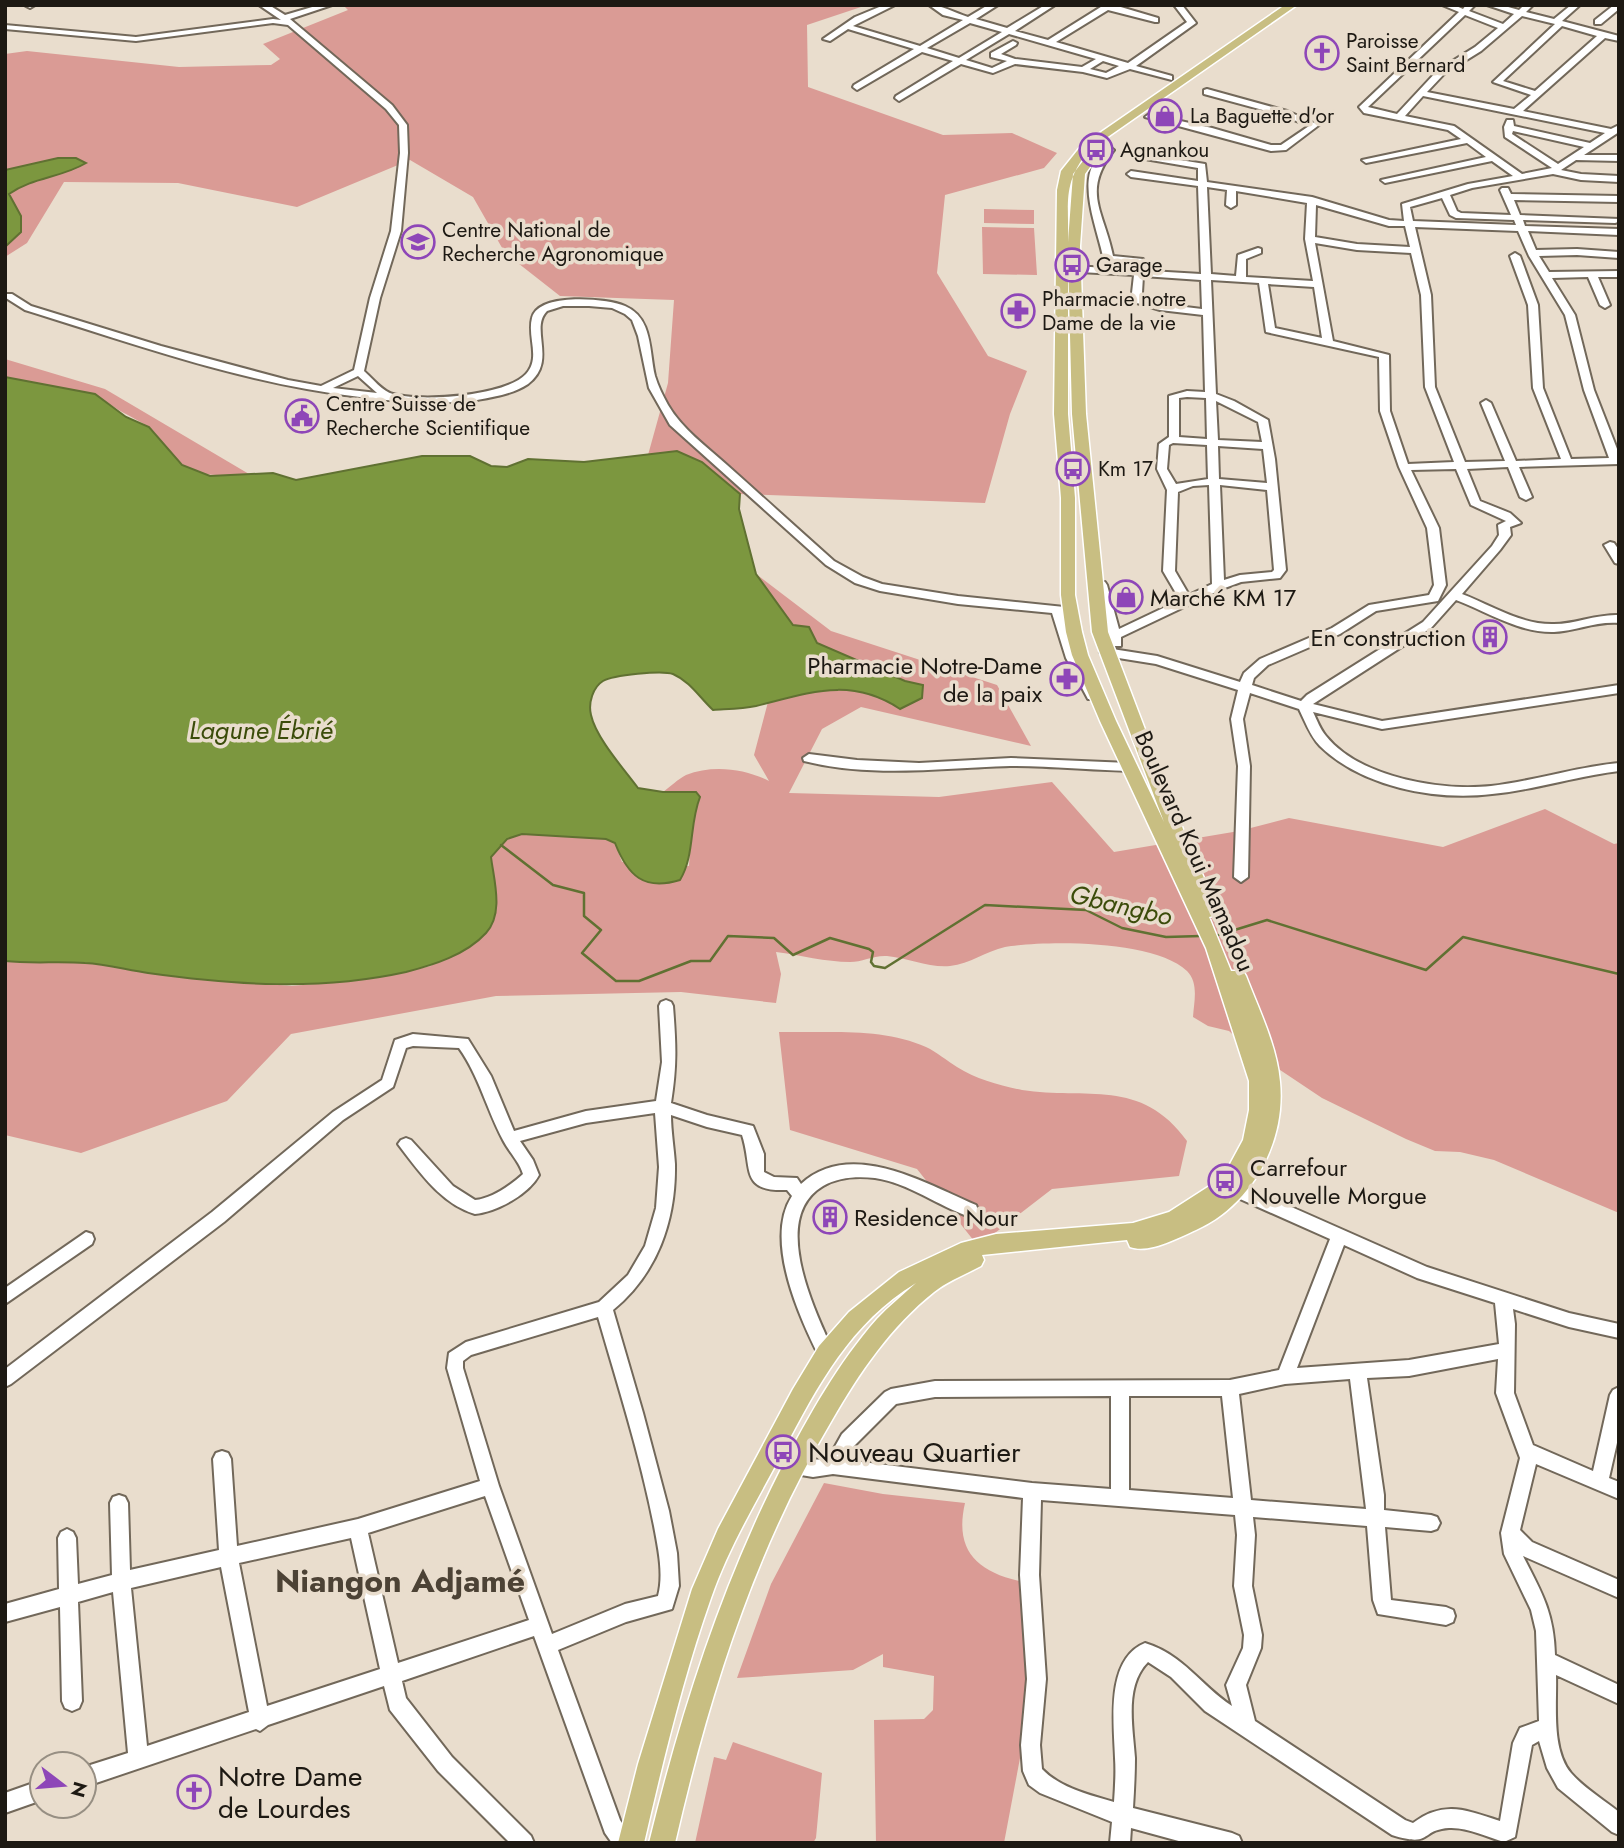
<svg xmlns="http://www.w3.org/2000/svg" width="1624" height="1848" font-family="Jost,sans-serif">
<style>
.green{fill:#da9b95}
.water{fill:#7c973f;stroke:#607132;stroke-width:2}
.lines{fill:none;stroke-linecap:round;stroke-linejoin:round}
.stream{stroke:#607132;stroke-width:2.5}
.minor-casing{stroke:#72685a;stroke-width:4}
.major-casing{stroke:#fff;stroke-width:3}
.minor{fill:#fff;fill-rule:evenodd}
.major{fill:#c8be82;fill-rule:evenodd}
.labels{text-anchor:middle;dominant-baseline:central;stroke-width:7;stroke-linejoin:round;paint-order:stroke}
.far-poi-label{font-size:21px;fill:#1d1913;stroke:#e9ddcd;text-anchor:start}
.poi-label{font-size:24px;fill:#1d1913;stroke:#e9ddcd;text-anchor:start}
.street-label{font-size:24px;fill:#1d1913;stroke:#e9ddcd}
.water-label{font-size:26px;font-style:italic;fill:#3b4c0a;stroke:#e9ddcd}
.near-poi-label{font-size:28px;fill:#1d1913;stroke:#e9ddcd;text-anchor:start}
.near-neighbourhood-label{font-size:32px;font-weight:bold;fill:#4c4235;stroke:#e9ddcd}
</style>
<rect width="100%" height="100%" fill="#e9ddcd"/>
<!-- green -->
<path class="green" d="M343,5H867L807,25L808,87L943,135L1012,133L1057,153L1044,168L945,195L937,273L988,356L1027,371L1010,414L985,503L740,494L702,462L677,451L648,455L668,383L674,300L560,296L505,253L473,197L410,160L297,207L178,183L64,182L27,243L5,257V247L21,232V216L9,194L23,184L43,178L26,165L5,170V54L27,51L179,67L271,65L280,59L263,44L348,10Z
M984,209L1034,210V224L984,223Z
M982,227L1034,228L1037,275L983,274Z
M5,359L105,389L249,474C219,476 193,479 171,454C163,446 160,437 151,429C141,421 126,415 114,407C84,388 41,384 7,378Z
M756,574L831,631L997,685L1031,746L861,707L822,729L789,793L939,797L1052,782L1114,852L1239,831L1289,818L1443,847L1545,809L1614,844L1619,843V1213L1494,1160L1460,1152L1435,1151L1406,1139L1322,1098L1250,1050L1229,1031L1208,1026L1193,1017C1194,1002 1199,983 1187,971C1155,940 1047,940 1005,947C986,951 970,964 950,966C930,968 907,958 887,956C874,955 862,962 850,962C826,962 800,955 776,952L781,974L776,1003L681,992L496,996L291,1034L227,1101L81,1153L5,1135V961L86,963L204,979L292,986L376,978L431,966L493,876L491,857L507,839L522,834L606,839L615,843L622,862L689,866L692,822L700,797L696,792H663C670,787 678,779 686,775C713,764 746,769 769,781L754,755L768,702C818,691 854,678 900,709L922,685L905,681L817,643L809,627L793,625Z
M779,1032C826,1033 883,1027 926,1047C937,1052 947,1061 957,1067C976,1079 1001,1086 1022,1090C1086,1100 1141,1077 1187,1141L1179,1176L1052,1189L978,1246L917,1169L790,1130Z
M824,1483L883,1494L965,1503C954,1551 977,1572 1023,1582L1027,1721L1004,1843H876L874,1720L924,1719L933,1710L934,1676L883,1667V1654L853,1670L737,1678L771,1584Z
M733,1742L822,1773L816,1838L813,1843H695L714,1757L726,1760Z"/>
<!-- water -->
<path class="water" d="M58,158H76L86,163C61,178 33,177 9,194L21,216V232L5,247V170Z
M5,377L95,394L126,417L149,427L182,465L210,476L273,473L296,480L422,456H470L491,466L507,467L528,459L584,462L677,451L702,462L740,494L739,509L756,574L793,625L809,627L817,643L905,681L923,685L922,698L900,709C850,676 809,693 756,706C742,709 727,709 713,710C699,697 691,682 673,674C662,670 613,675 603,681C593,687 588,703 591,715C596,738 624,769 638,788L663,792H696L700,797C689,825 695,855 680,880C644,891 628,876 615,843L606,839L522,834L507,839L491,857C494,881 504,913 486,933C466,955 433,965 406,972C320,991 234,985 148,973C127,970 106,964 85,963C58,961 32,964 5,961Z"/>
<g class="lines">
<!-- stream -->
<path class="stream" d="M501,845L553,885L584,893V916L601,930L582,953L616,981H639L691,961H710L728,936L774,938L793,955L830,938L869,949L873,952L871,962L874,966L885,968L985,905L1086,910L1122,928L1166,937L1201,936
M1215,936L1267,920L1426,970L1463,937L1619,974"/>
<defs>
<path id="minor" d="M35,5L30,8L26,6L27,5Z
M259,5H269L285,15L319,5H332L290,19L392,105L407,125L408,153L401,231L380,298L364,371C372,378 383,392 393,394C421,402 506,396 526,374C541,358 527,337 532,318C538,292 607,298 625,306C653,318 649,351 655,376C658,386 663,396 668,405C682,429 706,446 727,465C763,497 798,529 834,561L863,577L882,584L958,596L1074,608V614H1064L1078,658L1098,696L1096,699H1088L1066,658L1052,613L958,604L880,591L855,583L826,565L670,425L649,388L638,336L632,320L625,314L612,308L589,306H563L547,311C529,329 558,361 528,384C513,394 494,397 477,400C438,405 399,402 360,397C245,384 135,344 25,310L6,298V294H12L31,306L161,346L288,380L321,386L354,370L370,298L391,231L400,153L399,125L386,109L288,25L273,23L136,41L5,29V25L136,37L273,19L281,20ZM358,376L377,393L333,388Z
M884,5H895L853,26L920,46L963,20L943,15L929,5C942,5 955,13 968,17L988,5H998L976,19L1007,28L1045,5H1055L1015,31L1048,40L1104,5H1114L1158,18V22H1155L1108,10L1056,42L1128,63L1187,22L1174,5H1182L1196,23L1136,66L1172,76V80L1130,69L1107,78L1083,72L1015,64L993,73L961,64L899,101L895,98L896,96L953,61L922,52L857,90L853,87L854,85L914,49L848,29L830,41L823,39L855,17ZM970,23L1002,32L959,58L927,48ZM1009,34L1096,59L1082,67L1015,59L1001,54L1016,45L1017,43L1013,41L991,53V57L1007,61L992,68L966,60ZM1103,61L1119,66L1106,73L1090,69Z
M1442,5H1454L1463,9L1466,5H1475L1469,11L1503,24L1514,14L1487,5H1501L1519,10L1524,5H1533L1526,12L1554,19L1571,5H1580L1562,21L1619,36V41L1605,38L1523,111L1611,129L1619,125V132L1584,155H1619V161L1576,160L1561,170L1581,174L1619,176V182L1581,180L1553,174L1472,188L1450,195L1457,211L1461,213L1511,215L1500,190L1502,188H1508L1511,194L1619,196V202L1514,200L1520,215L1619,219L1618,222L1615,223L1523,220L1525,226L1619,229V235L1528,231L1536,250L1577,249L1619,252V258L1577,255L1539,256L1549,272L1619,271V277H1598L1610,305L1605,308L1600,305L1588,277L1552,278L1575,315L1594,390L1619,454V464L1519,467L1532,497L1526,500L1520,497L1508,467L1467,469L1480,501L1510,513L1521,523L1510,527L1511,535L1500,550L1462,594C1491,605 1521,625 1554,624C1576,624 1596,614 1619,615V623C1596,621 1576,631 1554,632C1519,633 1488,612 1456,600L1431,628L1313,704L1382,721L1619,685V693L1382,729L1313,712C1317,720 1320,729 1326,736C1360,778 1441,791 1491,786C1534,781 1576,767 1619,763V771C1576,776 1535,790 1492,794C1435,801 1362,787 1320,746C1310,736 1305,721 1299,709L1250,693L1243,719L1250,766L1248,877L1241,882L1234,877L1238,766L1231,719L1238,690L1156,664L1106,656L1100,652L1106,648L1157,656L1240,682L1244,673L1260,659L1332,628L1369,605L1429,595L1434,585L1427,528L1399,467L1380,411L1379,357L1266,332L1259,283L1211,280L1216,394L1234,401L1268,420L1275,459L1286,570L1280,578L1241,582L1222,589L1121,637V646H1113L1108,636L1095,585L1097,582H1105L1107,585L1119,629L1180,600L1163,571L1167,490L1157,469L1159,444L1169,437V396L1187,391L1205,392L1203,315L1160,310L1137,303L1132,293L1134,275L1062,271L1057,268L1062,265L1105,268C1101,232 1067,171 1110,147L1114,150C1081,192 1104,211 1113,256L1143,259L1150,271L1201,274L1198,186L1131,177L1127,174L1131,171L1198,181V168L1133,157L1129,154L1130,152L1205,164L1207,182L1312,197L1389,220L1404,221L1402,204L1468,184L1513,176L1492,161L1385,183L1381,180L1486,157L1467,143L1366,163L1362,160L1461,139L1448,130L1364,113L1359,107L1459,12ZM1465,15L1498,28L1475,47L1438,70L1397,114L1368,107ZM1522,16L1555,24L1493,82L1531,95L1514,109L1427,92L1444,74L1481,51ZM1562,26L1597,36L1535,91L1503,81ZM1423,96L1605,133L1590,143L1514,126L1513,120H1507L1504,127L1505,137L1552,168L1522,174L1454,126L1405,116ZM1513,131L1584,147L1558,164L1512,134ZM1207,187L1227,190L1226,205L1231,208L1236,205V191L1307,203L1305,239L1313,281L1246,277V259L1261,253V249L1258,248L1238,255L1236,276L1211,274ZM1442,198L1450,215L1456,218L1514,220L1516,225L1413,221L1410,207ZM1316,205L1389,226H1405L1410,247L1357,244L1315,237ZM1415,227L1518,231L1529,256L1565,315L1584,390L1609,458L1571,459L1543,388L1538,305L1520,256L1515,253L1510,256L1528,305L1533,388L1561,459L1516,461L1491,403L1486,400L1481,403L1505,461L1465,462L1435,387L1431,295ZM1315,243L1357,250L1411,253L1421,295L1425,387L1454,462L1408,464L1390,411L1389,355L1333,341ZM1114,262L1137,264L1139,268H1115ZM1143,276L1201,280L1202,309L1161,304L1144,299L1142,293ZM1268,284L1314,287L1322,338L1275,328ZM1187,397L1206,398L1207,439L1179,437V398ZM1216,401L1258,422L1262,442L1218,440ZM1173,443L1207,445L1208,479L1176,484L1167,469L1169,445ZM1218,446L1263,449L1267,483L1219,479ZM1456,469L1471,505L1506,521L1498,525L1499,535L1492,546L1423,622L1307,695L1301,701L1252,685L1254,678L1268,665L1340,634L1376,611L1438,601L1446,585L1439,528L1411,470ZM1209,485L1212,584L1189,595L1175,571L1178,492L1193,486ZM1220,485L1267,490L1274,570L1272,572L1240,575L1224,580Z
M1614,5H1619V9L1601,24H1595V20Z
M1207,89L1287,111L1319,125L1286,150L1271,151L1145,117L1149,114L1212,128L1271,145H1281L1309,126L1281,115L1204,94V90Z
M1610,542L1614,543L1619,550V564L1615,563L1604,545Z
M809,754L857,760L919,763L1011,758L1129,763L1135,767L1129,771C1089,770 1049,766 1010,766C942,768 871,778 804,761L803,758Z
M666,1000L671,1002L673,1006C676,1044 677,1065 671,1103L707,1115L753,1126L764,1154V1172L774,1177L797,1178L801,1184C851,1138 926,1184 976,1205L978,1210L976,1215L970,1217C938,1206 909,1183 875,1178C858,1176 838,1177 823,1186C769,1218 815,1311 834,1353L832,1358L826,1360L820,1358C799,1317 764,1239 792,1196L787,1190C739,1192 753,1168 742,1135L707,1127L671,1115C671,1131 674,1148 675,1164C676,1221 657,1274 613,1310L643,1413L669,1511L677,1553L679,1586L672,1609L626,1622L558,1650L620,1820L634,1843H612L605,1833L534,1636L402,1681L406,1698L452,1757L531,1836L534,1843H510L438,1771L390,1710L384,1686L268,1725L260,1731L256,1729L84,1787V1767L128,1753L113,1592L78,1602L82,1701L79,1708L72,1711L65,1708L62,1701L60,1607L5,1622V1604L59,1589L58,1538L61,1532L67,1529L73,1532L76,1538L78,1584L112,1575L110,1503L113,1497L119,1495L125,1497L128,1503L130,1570L219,1550L213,1459L216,1453L222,1451L228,1453L231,1459L237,1546L358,1519L480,1481L447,1368L449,1353L466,1342L599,1302L628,1275L645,1246L656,1208L659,1167L655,1113L586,1123L520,1141L533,1160L539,1175C529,1194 497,1212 475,1214C442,1204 421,1174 401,1148L398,1144L401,1140L406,1138L411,1140L453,1186L475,1200C491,1199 511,1185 523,1174C519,1161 509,1152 503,1140C487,1110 479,1076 459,1048L413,1046L406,1048L393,1087L343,1120L224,1222L11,1384L5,1387V1369L212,1212L333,1112L382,1080L395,1040L413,1034L468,1039L491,1076L514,1131L586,1111L656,1101L662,1062L659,1006L661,1002ZM598,1317C618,1386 640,1455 654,1526C658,1548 664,1574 658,1596L625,1604L552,1634L499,1486L463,1368V1361L471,1355ZM485,1496L529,1620L398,1663L368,1533ZM351,1538L380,1669L267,1706L239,1563ZM221,1567L249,1712L147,1746L131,1588Z
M1237,1183L1427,1267L1569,1313L1619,1324V1338L1569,1327L1513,1309L1515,1324L1514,1393L1533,1445L1593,1471L1610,1395L1613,1390L1619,1387V1434L1609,1478L1619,1482V1499L1536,1464L1520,1530L1532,1542L1619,1580V1598L1523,1556C1542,1593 1554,1613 1555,1655L1619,1685V1704L1556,1675C1557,1705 1551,1749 1571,1773C1584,1788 1604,1800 1619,1812V1835L1612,1832L1558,1788L1547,1768L1539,1741L1532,1745L1515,1837L1504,1842C1487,1837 1467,1827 1449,1828C1419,1830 1433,1848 1392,1835L1205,1711L1171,1677L1148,1662C1124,1686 1133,1728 1135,1758C1135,1775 1134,1792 1133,1808L1232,1833L1239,1836L1242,1843H1186L1131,1828L1130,1843H1110L1112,1822L1040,1793L1029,1785L1023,1771L1021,1745L1027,1679L1020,1575L1023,1498L833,1474L813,1477L789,1473L786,1467L789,1461C800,1457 815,1461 828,1459L842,1434L885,1392L891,1389L935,1381L1230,1380L1279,1370L1330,1239L1231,1195L1229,1190L1231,1185ZM1344,1245L1417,1278L1495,1303L1499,1344L1409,1360L1297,1368ZM1498,1359L1496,1393L1520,1458L1501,1533L1504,1554L1531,1610L1536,1631L1539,1721L1520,1728L1513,1743L1500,1821C1466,1810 1444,1800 1413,1823L1405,1820L1255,1721L1246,1685L1261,1648L1262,1635L1252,1586L1255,1535L1253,1517L1367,1526L1373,1600L1378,1614L1446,1625L1453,1622L1455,1616L1453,1610L1446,1607L1391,1600L1385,1527L1431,1531L1437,1529L1440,1523L1437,1517L1431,1515L1384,1510V1495L1367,1378L1409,1376ZM1350,1379L1366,1509L1251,1500L1239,1394L1285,1384ZM1111,1396V1489L1032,1483L846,1460L854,1446L896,1404L935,1397ZM1129,1396H1222L1233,1498L1129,1490ZM1041,1500L1235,1515L1237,1535L1234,1586L1244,1635L1243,1648L1226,1685L1232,1706C1200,1685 1184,1655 1145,1643C1105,1659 1114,1724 1115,1758C1116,1773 1115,1787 1114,1802C1090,1795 1060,1788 1042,1769L1040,1745L1046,1679L1039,1575Z
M86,1232L92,1234L94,1239L92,1244L5,1304V1288Z
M42,1780V1800L5,1813V1793Z"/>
<path id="major" d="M1285,5H1297L1089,150C1062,184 1069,201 1068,242L1073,174L1093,148H1101L1102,150L1085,174L1080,246L1086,414L1108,632L1189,845L1219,911L1216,915L1209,917L1231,971H1243L1246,976C1259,1010 1277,1046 1280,1082C1286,1143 1251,1205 1196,1230C1178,1238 1149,1254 1130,1247L1127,1240L982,1255L984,1260L981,1266C966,1274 948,1281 934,1292C891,1326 859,1373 832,1420C754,1551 709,1695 675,1843H649C681,1712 721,1587 782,1467C809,1416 838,1363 877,1319C889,1306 903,1295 916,1283C850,1323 818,1385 783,1451C758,1499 729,1546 711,1598C683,1677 663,1761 644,1843H618L638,1764L692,1589L718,1529L793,1389L819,1346L849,1312L899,1272L961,1243L996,1234L1133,1223L1169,1212L1211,1185L1230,1164L1243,1140L1249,1110V1081L1206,948L1100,721L1072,655L1066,632L1061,595V498L1054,414L1057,190L1061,171L1081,146ZM1068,256L1072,414L1092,632L1164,822L1116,721L1088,655L1082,632L1075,595V498L1068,414Z"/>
</defs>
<!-- minor casing -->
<use href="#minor" class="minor-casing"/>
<!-- major casing -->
<use href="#major" class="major-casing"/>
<!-- minor -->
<use href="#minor" class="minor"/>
<!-- major -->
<use href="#major" class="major"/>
</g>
<!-- icons -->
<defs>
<symbol id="church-ring" viewBox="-11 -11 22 22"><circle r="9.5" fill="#e9ddcd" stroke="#8e46b8" stroke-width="1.5"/><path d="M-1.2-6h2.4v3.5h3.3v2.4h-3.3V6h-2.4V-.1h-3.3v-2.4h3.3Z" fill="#8e46b8"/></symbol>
<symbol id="shop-ring" viewBox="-11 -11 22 22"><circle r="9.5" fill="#e9ddcd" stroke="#8e46b8" stroke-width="1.5"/><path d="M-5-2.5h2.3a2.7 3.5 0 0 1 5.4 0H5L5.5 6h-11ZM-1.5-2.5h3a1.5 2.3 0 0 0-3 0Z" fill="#8e46b8"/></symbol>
<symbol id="bus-ring" viewBox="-11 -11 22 22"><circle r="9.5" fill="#e9ddcd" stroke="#8e46b8" stroke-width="1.5"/><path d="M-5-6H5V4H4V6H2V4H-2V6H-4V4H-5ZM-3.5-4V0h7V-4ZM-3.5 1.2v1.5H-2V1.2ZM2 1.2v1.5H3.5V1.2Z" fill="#8e46b8"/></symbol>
<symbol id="school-ring" viewBox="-11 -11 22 22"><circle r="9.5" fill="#e9ddcd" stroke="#8e46b8" stroke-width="1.5"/><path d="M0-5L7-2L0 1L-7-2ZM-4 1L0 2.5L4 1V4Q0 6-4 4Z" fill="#8e46b8"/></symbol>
<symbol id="pharmacy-ring" viewBox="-11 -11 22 22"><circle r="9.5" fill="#e9ddcd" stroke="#8e46b8" stroke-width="1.5"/><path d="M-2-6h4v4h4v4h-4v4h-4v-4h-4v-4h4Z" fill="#8e46b8"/></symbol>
<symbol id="civic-ring" viewBox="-11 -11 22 22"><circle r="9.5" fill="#e9ddcd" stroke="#8e46b8" stroke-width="1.5"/><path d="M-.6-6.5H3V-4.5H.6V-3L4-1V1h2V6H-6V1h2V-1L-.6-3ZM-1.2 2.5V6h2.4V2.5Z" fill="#8e46b8"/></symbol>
<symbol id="building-ring" viewBox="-11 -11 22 22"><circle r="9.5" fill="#e9ddcd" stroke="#8e46b8" stroke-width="1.5"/><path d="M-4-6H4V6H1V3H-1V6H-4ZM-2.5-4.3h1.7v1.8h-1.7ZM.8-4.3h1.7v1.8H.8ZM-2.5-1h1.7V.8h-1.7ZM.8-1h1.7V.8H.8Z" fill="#8e46b8"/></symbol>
</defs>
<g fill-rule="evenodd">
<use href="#church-ring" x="1303" y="34" width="38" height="38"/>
<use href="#shop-ring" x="1146" y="97" width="38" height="38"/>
<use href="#bus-ring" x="1077" y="131" width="38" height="38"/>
<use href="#school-ring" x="399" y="223" width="38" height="38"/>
<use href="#bus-ring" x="1053" y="246" width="38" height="38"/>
<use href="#pharmacy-ring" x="999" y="292" width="38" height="38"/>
<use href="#civic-ring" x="283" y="397" width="38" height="38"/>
<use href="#bus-ring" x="1054" y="450" width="38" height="38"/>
<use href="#shop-ring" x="1107" y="578" width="38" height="38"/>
<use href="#building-ring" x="1471" y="618" width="38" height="38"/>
<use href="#pharmacy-ring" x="1048" y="660" width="38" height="38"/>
<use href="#bus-ring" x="1206" y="1162" width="38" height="38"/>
<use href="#building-ring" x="811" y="1198" width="38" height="38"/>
<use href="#bus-ring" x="764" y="1433" width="38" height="38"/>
<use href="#church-ring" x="175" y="1773" width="38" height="38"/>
</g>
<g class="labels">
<!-- far-poi labels -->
<g class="far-poi-label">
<text x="1346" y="41">Paroisse<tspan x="1346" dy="24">Saint Bernard</tspan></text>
<text x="1190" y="116">La Baguette d'or</text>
<text x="1120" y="150">Agnankou</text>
<text x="442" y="230">Centre National de<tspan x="442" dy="24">Recherche Agronomique</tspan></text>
<text x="1096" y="265">Garage</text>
<text x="1042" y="299">Pharmacie notre<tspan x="1042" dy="24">Dame de la vie</tspan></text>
<text x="326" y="404">Centre Suisse de<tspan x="326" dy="24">Recherche Scientifique</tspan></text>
<text x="1098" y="469">Km 17</text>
</g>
<!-- poi labels -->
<g class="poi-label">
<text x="1150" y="597">Marché KM 17</text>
<text x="1466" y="637" text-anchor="end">En construction</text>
<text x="1042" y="665" text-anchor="end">Pharmacie Notre-Dame<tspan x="1042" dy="28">de la paix</tspan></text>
<text x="1250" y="1167">Carrefour<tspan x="1250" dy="28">Nouvelle Morgue</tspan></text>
<text x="854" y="1217">Residence Nour</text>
</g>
<!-- street labels -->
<g class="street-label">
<text transform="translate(1195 851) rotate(66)">Boulevard Koui Mamadou</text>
</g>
<!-- water labels -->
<g class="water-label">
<text x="261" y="730">Lagune Ébrié</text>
<text transform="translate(1121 905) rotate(13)">Gbangbo</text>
</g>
<!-- near-poi labels -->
<g class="near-poi-label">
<text x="808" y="1452">Nouveau Quartier</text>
<text x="218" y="1776">Notre Dame<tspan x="218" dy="32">de Lourdes</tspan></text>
</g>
<!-- near-neighbourhood labels -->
<g class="near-neighbourhood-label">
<text x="400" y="1581">Niangon Adjamé</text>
</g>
</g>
<!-- border -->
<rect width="1624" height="1848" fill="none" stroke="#1d1913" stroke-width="14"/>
<!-- north arrow -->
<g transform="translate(63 1785) rotate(106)"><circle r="33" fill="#e9ddcd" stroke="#978f83" stroke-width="2"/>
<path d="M0-5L12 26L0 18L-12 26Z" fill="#8e46b8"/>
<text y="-10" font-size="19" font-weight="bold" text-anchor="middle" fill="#1d1913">N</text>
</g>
</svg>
